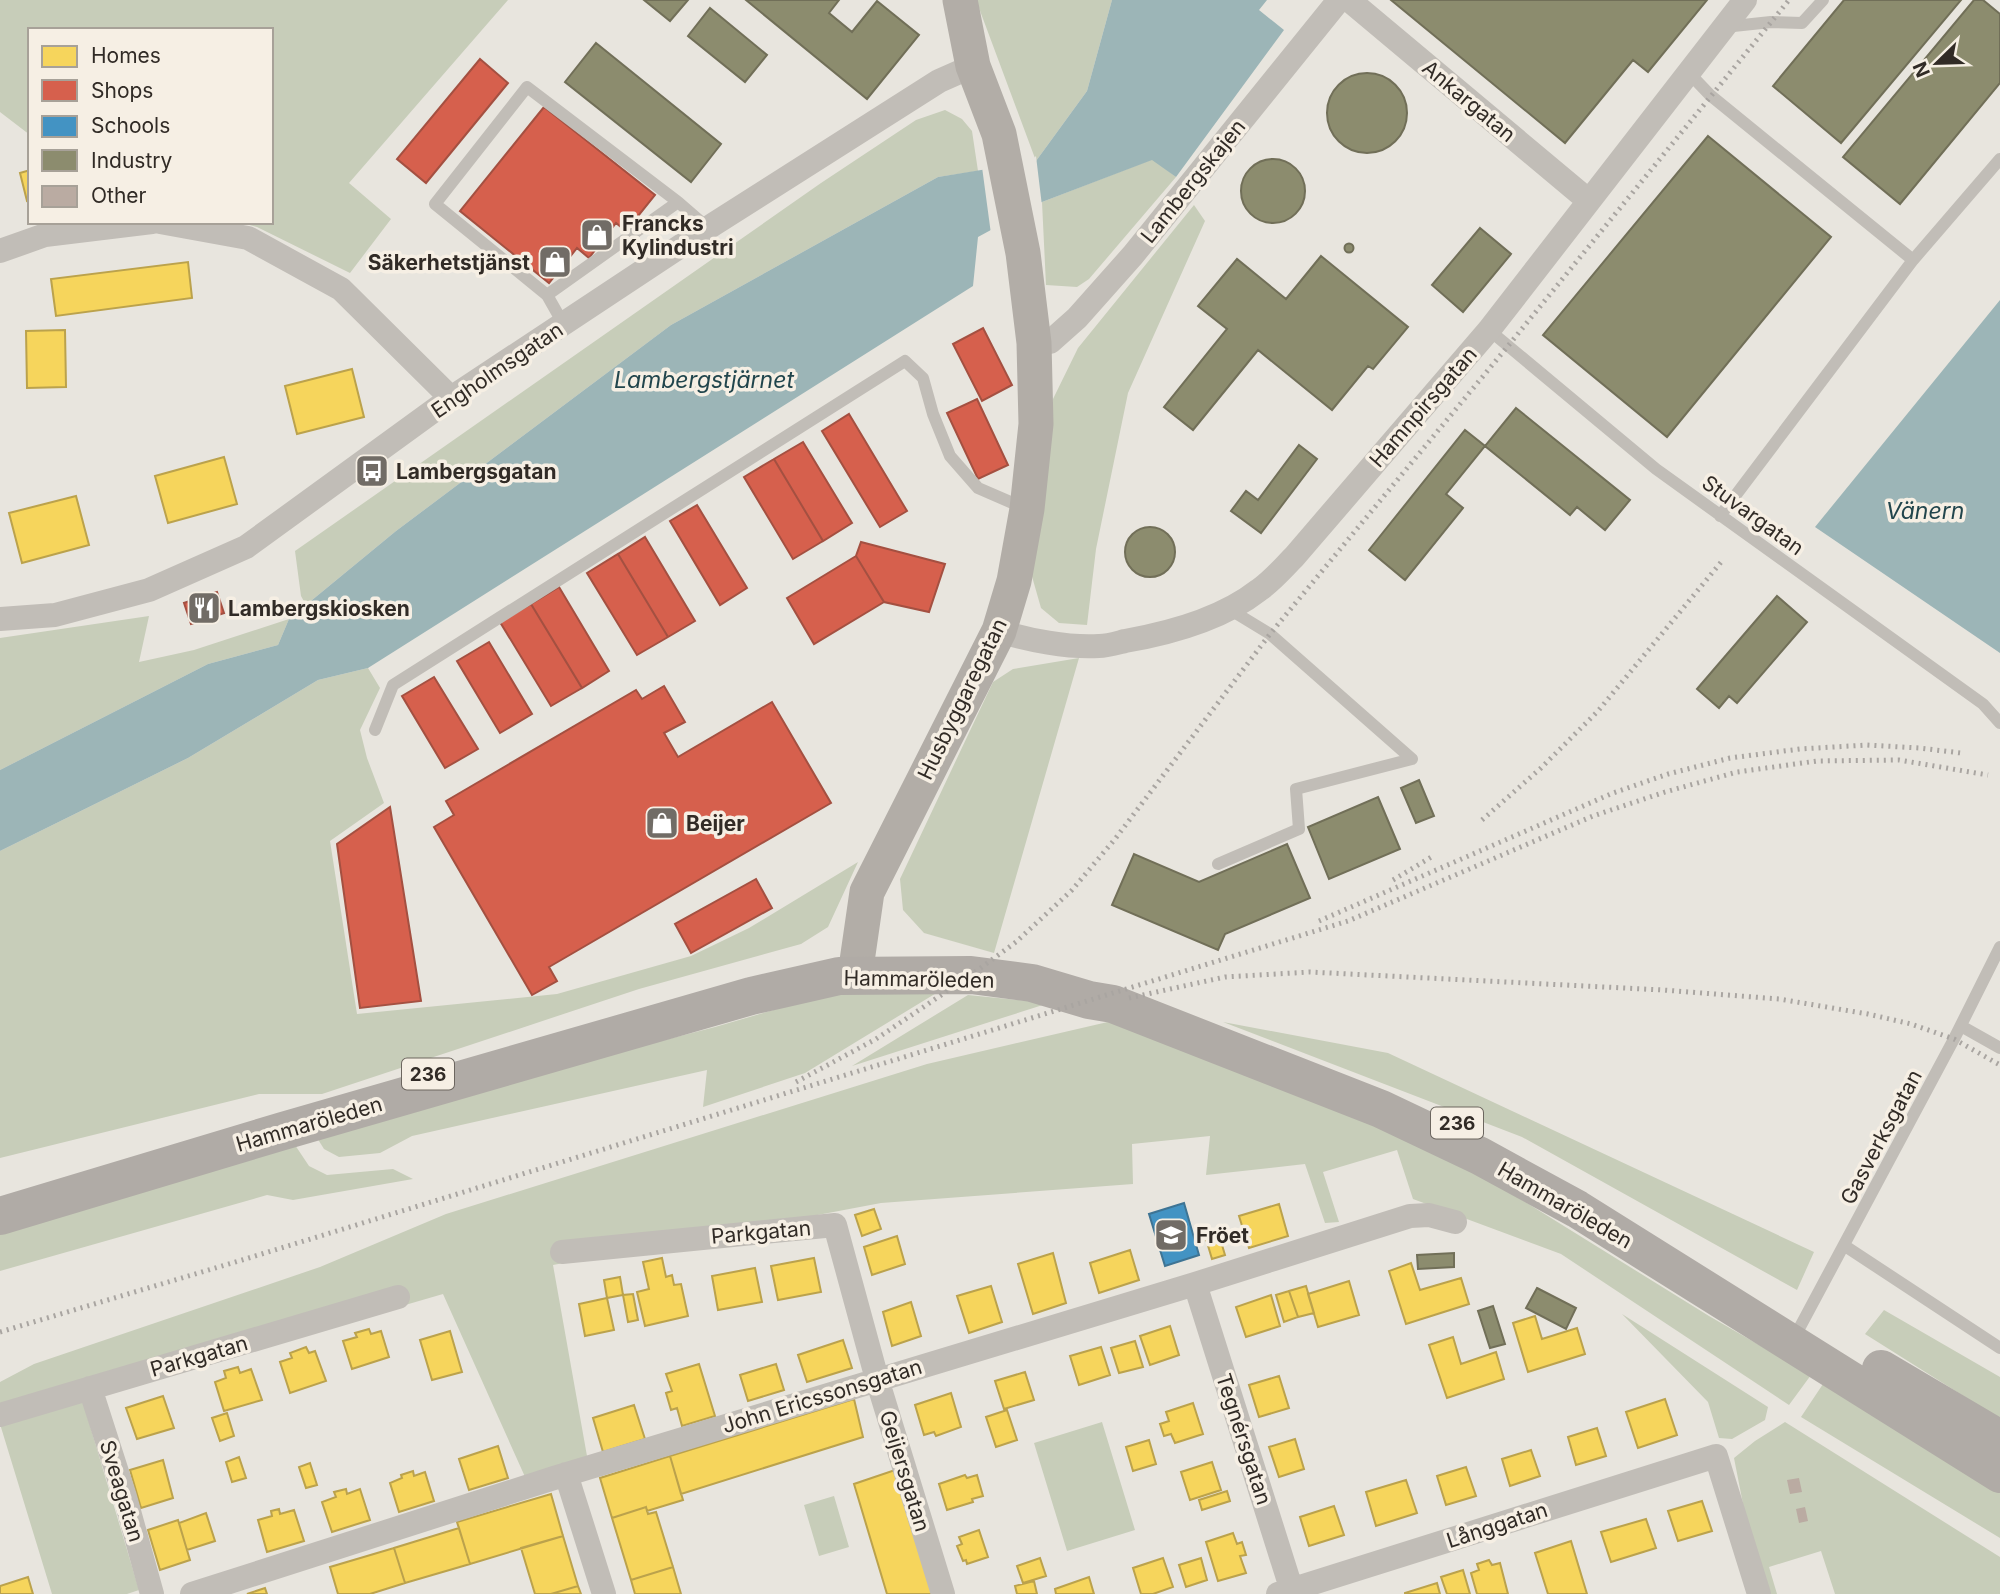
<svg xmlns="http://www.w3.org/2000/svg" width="2000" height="1594" font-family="Inter,sans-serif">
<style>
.green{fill:#c7cdb9}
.water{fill:#9cb5b7}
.pier{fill:#e8e5de}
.homes{fill:#f6d55c;stroke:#bba24c;stroke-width:2}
.shops{fill:#d6604d;stroke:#a45041;stroke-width:2}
.schools{fill:#4393c3;stroke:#3e7494;stroke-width:2}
.industry{fill:#8c8c6e;stroke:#716f58;stroke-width:2}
.building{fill:#baaba2}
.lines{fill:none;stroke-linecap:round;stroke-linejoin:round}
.lane{stroke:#c1bdb7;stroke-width:12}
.street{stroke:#c1bdb7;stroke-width:24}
.secondary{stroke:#b2ada7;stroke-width:35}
.primary{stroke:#b0aba6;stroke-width:38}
.rail{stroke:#a9a5a1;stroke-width:5;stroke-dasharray:2 5;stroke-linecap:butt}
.labels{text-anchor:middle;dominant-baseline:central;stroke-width:7;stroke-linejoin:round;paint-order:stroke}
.shield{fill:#f6efe4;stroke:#6c665f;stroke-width:2}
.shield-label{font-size:19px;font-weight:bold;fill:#312b26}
.street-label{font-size:21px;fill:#312b26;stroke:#f6efe4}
.poi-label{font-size:21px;font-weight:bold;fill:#312b26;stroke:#f6efe4;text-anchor:start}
.water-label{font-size:23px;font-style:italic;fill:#21454c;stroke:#f6efe4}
</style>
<rect width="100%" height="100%" fill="#e8e5de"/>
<!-- green -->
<path class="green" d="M0,0H508L349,183L391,219L350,273L257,227L239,222H271V30H30V135L0,112Z
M976,0H1112L1087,91L1036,161Z
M945,110L962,119L972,131L978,171L938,177L671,325L396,531L306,605L301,596L295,551L821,183L916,120Z
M1153,159L1176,177L1089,279L1077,287L1046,285L1042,202Z
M1194,205L1205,221L1128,393L1096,549L1087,625L1059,623L1041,608L1031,573L1053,399L1078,348Z
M149,616L139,662L194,650L289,619L278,645L208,664L0,770V638Z
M1079,658L994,953L924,933L903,910L900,879L993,682L1013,669Z
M368,668L380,688L360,730L367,758L384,803L330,841L357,1014L557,994L691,956L749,928L858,862L828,927L801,944L639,989L322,1094H259L0,1158V851L188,758L318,680Z
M886,986L938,992L805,1073L703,1107L707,1070L412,1136L380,1153L339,1157L324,1149L314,1133L440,1098L715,1027L815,998Z
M968,995L1049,1003L852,1066Z
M1112,1021L1297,1089L1472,1169L1709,1316L1811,1375L1789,1405L1561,1254L1413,1199L1397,1150L1323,1172L1339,1222L1325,1223L1305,1164L1206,1175L1210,1136L1132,1144L1133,1184L881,1203L553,1265L587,1456L526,1479L443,1294L82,1399L139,1590L127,1594H52L0,1424V1382L34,1364L320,1267L446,1214L927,1064Z
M1223,1022L1388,1053L1814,1252L1797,1290L1522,1137Z
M293,1142L309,1166L327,1175L393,1169L413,1179L293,1200L267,1195L0,1271V1230Z
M1884,1310L2000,1377V1419L1865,1334Z
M1622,1314L1768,1407L1765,1420L1732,1439L1719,1438L1708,1402Z
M1827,1378L2000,1484V1538L1801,1417Z
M1102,1422L1135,1530L1067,1551L1034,1443Z
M1785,1422L2000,1557V1594H1835L1821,1551L1769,1567L1777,1594H1770L1744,1509L1734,1458L1755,1441Z
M834,1496L849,1547L819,1556L804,1505Z"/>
<!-- water -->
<path class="water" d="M1112,0H1267L1259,10L1284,30L1176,177L1152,160L1042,202L978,237L973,286L368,668L318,680L188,758L0,851V770L208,664L278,645L289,619L396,531L671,325L938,177L1036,161L1087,91Z
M2000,300V653L1815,527Z"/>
<!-- pier -->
<path class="pier" d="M1036,156L1042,206L991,234L982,167L1034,158Z"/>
<!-- homes -->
<path class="homes" d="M30,170V200L27,201L20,173Z
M188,262L192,298L56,316L51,279Z
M65,330L66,387L27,388L26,331Z
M352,369L364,417L297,434L285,386Z
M224,457L237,504L168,523L155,476Z
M76,496L89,545L22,563L9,513Z
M1279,1204L1288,1236L1249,1248L1239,1216Z
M874,1209L881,1229L862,1236L855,1215Z
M1219,1235L1225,1255L1212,1259L1206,1239Z
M897,1236L905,1264L872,1275L864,1247Z
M1130,1250L1139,1280L1099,1293L1090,1263Z
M1053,1253L1066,1303L1033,1314L1018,1264Z
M662,1258L666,1277L672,1275L674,1285L681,1284L688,1316L645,1326L637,1292L649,1289L643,1262Z
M814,1258L821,1292L778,1300L771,1266Z
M1411,1263L1420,1290L1461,1278L1469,1304L1406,1324L1389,1271Z
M755,1268L762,1302L718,1310L712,1276Z
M620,1277L623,1295L607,1298L604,1280Z
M1349,1281L1359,1315L1318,1327L1308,1294Z
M991,1286L1002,1322L969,1333L957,1296Z
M1306,1286L1314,1313L1298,1317L1289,1291Z
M1289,1291L1298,1317L1284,1322L1276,1295Z
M633,1294L638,1320L628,1322L623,1295Z
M1271,1295L1280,1326L1246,1337L1236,1307Z
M607,1298L614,1330L585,1336L579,1304Z
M911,1302L921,1336L892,1346L883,1312Z
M1535,1316L1542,1339L1577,1328L1585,1354L1528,1372L1513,1323Z
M1170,1326L1179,1355L1150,1365L1140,1336Z
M369,1329L371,1334L381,1331L389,1357L352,1369L343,1341L357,1337L355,1333Z
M450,1331L462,1372L432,1380L420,1340Z
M1453,1337L1461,1364L1496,1352L1504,1379L1447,1398L1429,1345Z
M843,1340L852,1368L807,1382L798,1355Z
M1135,1341L1143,1367L1119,1373L1111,1348Z
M306,1347L309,1353L315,1351L326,1381L290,1393L280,1362L292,1358L290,1353Z
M1101,1347L1110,1375L1079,1385L1070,1356Z
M699,1364L715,1416L682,1426L677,1408L671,1410L666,1393L672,1391L666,1374Z
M776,1364L784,1390L748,1401L740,1375Z
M238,1367L240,1373L251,1369L262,1400L224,1411L215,1382L226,1378L224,1371Z
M1025,1372L1034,1400L1004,1409L995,1381Z
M1279,1376L1289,1408L1259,1417L1249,1385Z
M951,1393L961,1427L936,1436L934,1432L924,1435L915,1405Z
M163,1396L174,1428L137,1439L126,1408Z
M854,1399L863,1437L681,1494L670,1456Z
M1665,1399L1677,1435L1638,1448L1626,1412Z
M1193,1403L1203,1434L1175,1443L1171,1434L1164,1436L1160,1424L1169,1421L1166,1412Z
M634,1405L645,1439L603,1452L593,1418Z
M1007,1410L1017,1440L996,1447L986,1417Z
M227,1413L234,1436L220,1441L212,1418Z
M1597,1428L1606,1456L1576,1465L1568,1437Z
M1295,1439L1304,1469L1279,1477L1269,1447Z
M1149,1440L1156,1464L1133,1471L1126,1447Z
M498,1446L508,1478L469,1490L459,1459Z
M1531,1450L1540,1476L1510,1486L1502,1459Z
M670,1456L683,1500L647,1511L646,1507L612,1518L600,1478Z
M239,1457L246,1478L232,1482L226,1462Z
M163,1460L173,1498L141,1508L130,1470Z
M1212,1462L1221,1490L1190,1500L1181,1472Z
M310,1463L317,1485L306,1488L299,1467Z
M1466,1467L1476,1496L1446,1505L1437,1476Z
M898,1469L936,1594H887L854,1484Z
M413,1471L414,1476L425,1472L434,1501L399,1512L390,1483L402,1478L401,1475Z
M965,1475L967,1478L977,1475L983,1496L972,1499L973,1502L947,1510L939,1484Z
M1406,1480L1417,1513L1376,1526L1366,1492Z
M346,1489L347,1494L360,1489L370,1520L332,1532L322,1502L336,1497L334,1492Z
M1227,1491L1230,1501L1202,1510L1199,1500Z
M551,1494L563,1536L470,1564L457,1522Z
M1702,1501L1712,1531L1678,1541L1668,1511Z
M1334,1506L1344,1535L1309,1546L1300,1517Z
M646,1507L648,1514L656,1512L673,1567L631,1580L612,1518Z
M279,1509L280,1514L294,1510L304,1541L267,1552L258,1520L272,1516L271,1511Z
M206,1513L215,1541L187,1550L179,1523Z
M1646,1519L1656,1548L1611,1562L1601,1532Z
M178,1520L190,1560L160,1570L148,1530Z
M459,1528L470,1564L405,1583L394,1548Z
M979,1530L988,1557L967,1564L966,1560L963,1561L957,1546L962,1544L959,1537Z
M1233,1533L1237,1544L1242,1542L1246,1555L1240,1556L1246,1573L1218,1581L1206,1542Z
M563,1536L578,1586L551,1594H535L521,1548Z
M1571,1541L1587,1594H1548L1535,1553Z
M394,1548L405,1583L370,1594H338L330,1567Z
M1040,1558L1046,1576L1023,1583L1017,1566Z
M1163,1558L1173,1587L1153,1594H1141L1133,1568Z
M1201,1558L1207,1580L1186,1587L1179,1565Z
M1489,1560L1492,1565L1500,1563L1508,1594H1477L1471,1573L1479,1570L1477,1564Z
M673,1567L681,1594H635L631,1580Z
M1463,1570L1470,1594H1447L1441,1577Z
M28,1577L33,1594H0V1586Z
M1089,1577L1094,1594H1056L1055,1589Z
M1034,1581L1037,1594H1017L1015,1586Z
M1437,1583L1440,1594H1405V1593Z
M578,1586L581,1594H551Z
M265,1588L267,1594H247Z"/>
<!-- shops -->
<path class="shops" d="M480,59L508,83L426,183L397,159Z
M544,107L655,195L626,231L616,223L589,258L577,248L549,283L460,211Z
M983,328L1012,385L982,401L953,344Z
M977,399L1008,465L978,479L947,413Z
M849,414L907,511L880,527L822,431Z
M803,442L852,523L823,541L774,459Z
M774,459L823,541L793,559L744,477Z
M697,505L747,588L720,605L670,521Z
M645,537L695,621L668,637L618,554Z
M861,542L945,564L929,612L884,602L856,556Z
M618,554L668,637L637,655L587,573Z
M856,556L884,602L814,644L787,598Z
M559,587L609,671L582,688L531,604Z
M217,592L224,613L191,624L184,603Z
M531,604L582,688L551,706L500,622Z
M489,642L532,714L500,733L457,661Z
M434,677L478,749L445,768L402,696Z
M664,686L685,722L664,733L678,757L772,702L831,803L549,967L557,981L532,995L434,827L454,815L446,801L636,690L642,699Z
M390,807L421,1001L360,1008L337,844Z
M756,879L772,908L691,953L675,924Z"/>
<!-- schools -->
<path class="schools" d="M1184,1203L1199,1255L1165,1266L1149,1214Z"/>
<!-- industry -->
<path class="industry" d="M644,0H688L670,21Z
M746,0H839L829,13L852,32L877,1L919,35L867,99Z
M1391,0H1707L1648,72L1633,60L1565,143Z
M1844,0H1961L1841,143L1773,86Z
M1974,0H1983L2000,14V83L1900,204L1843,157Z
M710,8L767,55L745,82L688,36Z
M596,43L721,144L691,182L565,82Z
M1327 113a40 40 0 1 1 80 0a40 40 0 1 1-80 0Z
M1708,136L1831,237L1667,437L1543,335Z
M1241 191a32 32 0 1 1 64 0a32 32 0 1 1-64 0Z
M1480,228L1511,254L1463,312L1432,285Z
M1344.5 248a4.5 4.5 0 1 1 9 0a4.5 4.5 0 1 1-9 0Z
M1321,256L1408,327L1373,369L1368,366L1332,410L1258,350L1193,430L1164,407L1227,329L1198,306L1237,259L1286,299Z
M1516,408L1630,500L1605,530L1577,507L1570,515L1485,446Z
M1465,430L1485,446L1446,494L1463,508L1405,580L1369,550Z
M1299,445L1317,459L1261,533L1231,511L1246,491L1258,500Z
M1125 552a25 25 0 1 1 50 0a25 25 0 1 1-50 0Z
M1777,596L1807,622L1737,703L1729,696L1719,708L1697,689Z
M1419,780L1434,816L1416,823L1401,788Z
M1378,797L1400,849L1329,879L1308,827Z
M1287,844L1310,898L1225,934L1218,950L1112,905L1134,854L1199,882Z
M1454,1253V1267L1418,1269L1417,1255Z
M1537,1288L1576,1308L1566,1329L1526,1308Z
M1493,1306L1505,1344L1490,1348L1478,1311Z"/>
<!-- building -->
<path class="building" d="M1799,1478L1802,1492L1790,1494L1787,1480Z
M1805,1507L1808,1521L1799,1523L1796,1509Z"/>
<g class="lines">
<!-- lane -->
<path class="lane" d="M1724,27L1771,22L1802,23L1823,0
M1689,73L1710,95L1913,260
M547,295L435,204L527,87L678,202
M564,325L547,295L678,202L708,228
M1489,330L1656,469L1983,704L2000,723
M1720,516L1913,260L2000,159
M1229,609L1270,634L1412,759
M375,730L393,685L905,361L923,378L933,414L950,456L978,488L1024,508
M1218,864L1299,829L1296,789L1412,759
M1961,1026L2000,1048
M1845,1246L2000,1348
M1793,1340L1954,1039L2000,947"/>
<!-- street -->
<path class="street" d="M1349,0L1589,201
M160,222L248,238L341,289L451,398
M0,251L45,235L152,222
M1034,343L1050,342L1077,318L1133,255L1339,0
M0,619L55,615L149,590L246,547L451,398L714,224L939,81L973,66
M999,631C1028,640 1068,648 1099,646C1108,646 1117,643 1125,641C1171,633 1222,619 1259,590C1272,581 1283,568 1294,557L1489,330L1745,0
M562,1252L835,1225L877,1379L943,1594
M1195,1284L1293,1594
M90,1388L125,1497L152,1594
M0,1415L398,1297
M566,1474L604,1594
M192,1594L554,1478L1195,1284L1410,1216L1429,1215L1455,1222
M1278,1594L1716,1456L1759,1594"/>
<!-- secondary -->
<path class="secondary" d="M855,975L867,892L999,631L1014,581L1027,509L1036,424L1034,343L1023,253L999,134L973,66L960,0"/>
<!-- primary -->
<path class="primary" d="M0,1216L283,1131L751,996L839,976L971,975L1032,983L1089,1000L1113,1004L1381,1109L1480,1156L1577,1209L2000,1474
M1881,1369L2000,1439"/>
<!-- rail -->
<path class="rail" d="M1482,820L1541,768L1598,711L1722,561
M1393,880L1433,856
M1319,921L1613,793L1668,774L1730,758L1800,749L1867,745L1919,748L1961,753
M1129,998L1225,977L1310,972L1663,990L1779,999L1868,1014L1911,1024L1954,1039L2000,1065
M796,1082L876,1039L971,975L1016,942L1072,890L1115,839L1270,634L1508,346L1789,0
M0,1332L242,1260L1348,921L1593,816L1665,792L1737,772L1817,761L1899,760L1988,775"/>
</g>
<!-- icons -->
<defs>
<symbol id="shop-square" viewBox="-11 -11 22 22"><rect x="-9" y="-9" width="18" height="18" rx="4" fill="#716c66" stroke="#f6efe4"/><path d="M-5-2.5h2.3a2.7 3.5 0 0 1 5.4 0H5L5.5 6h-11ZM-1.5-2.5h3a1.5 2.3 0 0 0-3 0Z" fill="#fff"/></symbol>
<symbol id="bus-square" viewBox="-11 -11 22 22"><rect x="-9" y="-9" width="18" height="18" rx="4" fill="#716c66" stroke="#f6efe4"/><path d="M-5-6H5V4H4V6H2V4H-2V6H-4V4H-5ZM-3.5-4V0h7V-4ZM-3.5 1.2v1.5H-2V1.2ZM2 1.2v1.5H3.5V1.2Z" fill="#fff"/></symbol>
<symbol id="restaurant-square" viewBox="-11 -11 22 22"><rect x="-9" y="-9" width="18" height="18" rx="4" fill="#716c66" stroke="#f6efe4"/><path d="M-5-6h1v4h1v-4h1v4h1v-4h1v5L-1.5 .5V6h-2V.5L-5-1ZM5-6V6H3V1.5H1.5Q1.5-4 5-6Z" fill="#fff"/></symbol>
<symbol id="school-square" viewBox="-11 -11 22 22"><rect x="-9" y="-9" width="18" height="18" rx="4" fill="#716c66" stroke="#f6efe4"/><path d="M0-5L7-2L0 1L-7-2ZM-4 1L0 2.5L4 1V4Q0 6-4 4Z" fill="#fff"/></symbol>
</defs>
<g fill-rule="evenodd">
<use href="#shop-square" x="578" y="216" width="38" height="38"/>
<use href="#shop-square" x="536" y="243" width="38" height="38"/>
<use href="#bus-square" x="353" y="452" width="38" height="38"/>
<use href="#restaurant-square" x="185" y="589" width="38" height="38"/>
<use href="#shop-square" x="643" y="804" width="38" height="38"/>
<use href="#school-square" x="1152" y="1216" width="38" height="38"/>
</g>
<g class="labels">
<!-- shield labels -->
<g class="shield">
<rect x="402" y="1058.5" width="52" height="31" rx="5"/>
<rect x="1431" y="1107.5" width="52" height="31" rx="5"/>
</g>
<g class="shield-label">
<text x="428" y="1074">236</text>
<text x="1457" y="1123">236</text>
</g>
<!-- street labels -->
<g class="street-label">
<text transform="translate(1469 101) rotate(40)">Ankargatan</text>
<text transform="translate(1193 181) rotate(-51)">Lambergskajen</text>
<text transform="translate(497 370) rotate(-34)">Engholmsgatan</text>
<text transform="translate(1423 407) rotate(-49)">Hamnpirsgatan</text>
<text transform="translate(1753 515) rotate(36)">Stuvargatan</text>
<text transform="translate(962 699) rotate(-64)">Husbyggaregatan</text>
<text transform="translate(919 979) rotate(1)">Hammaröleden</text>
<text transform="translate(309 1124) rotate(-16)">Hammaröleden</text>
<text transform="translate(1881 1137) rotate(-62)">Gasverksgatan</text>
<text transform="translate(1565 1205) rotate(30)">Hammaröleden</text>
<text transform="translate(761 1232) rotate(-5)">Parkgatan</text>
<text transform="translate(199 1356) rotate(-16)">Parkgatan</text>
<text transform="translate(822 1396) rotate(-17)">John Ericssonsgatan</text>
<text transform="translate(1244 1439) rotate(72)">Tegnérsgatan</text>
<text transform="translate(905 1471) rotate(73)">Geijersgatan</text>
<text transform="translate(122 1491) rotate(73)">Sveagatan</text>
<text transform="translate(1497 1525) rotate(-18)">Långgatan</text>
</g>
<!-- poi labels -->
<g class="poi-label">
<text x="622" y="223">Francks<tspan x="622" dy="24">Kylindustri</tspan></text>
<text x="530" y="262" text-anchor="end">Säkerhetstjänst</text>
<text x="396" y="471">Lambergsgatan</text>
<text x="228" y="608">Lambergskiosken</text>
<text x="686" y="823">Beijer</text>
<text x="1196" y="1235">Fröet</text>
</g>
<!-- water labels -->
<g class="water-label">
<text x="704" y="380">Lambergstjärnet</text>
<text x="1925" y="511">Vänern</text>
</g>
</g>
<!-- legend -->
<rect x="28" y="28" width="245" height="196" fill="#f6efe4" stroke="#a7a198" stroke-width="2"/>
<rect x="42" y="46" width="35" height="21" fill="#f6d55c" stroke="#a7a198" stroke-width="2"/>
<text x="91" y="63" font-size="21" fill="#312b26">Homes</text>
<rect x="42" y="80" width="35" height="21" fill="#d6604d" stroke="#a7a198" stroke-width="2"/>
<text x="91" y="98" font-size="21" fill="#312b26">Shops</text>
<rect x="42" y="116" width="35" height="21" fill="#4393c3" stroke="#a7a198" stroke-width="2"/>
<text x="91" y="133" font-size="21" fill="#312b26">Schools</text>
<rect x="42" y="150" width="35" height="21" fill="#8c8c6e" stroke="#a7a198" stroke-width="2"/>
<text x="91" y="168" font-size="21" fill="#312b26">Industry</text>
<rect x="42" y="186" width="35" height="21" fill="#baaba2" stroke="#a7a198" stroke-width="2"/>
<text x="91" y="203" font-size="21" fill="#312b26">Other</text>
<!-- north arrow -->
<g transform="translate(1937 63) rotate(247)" stroke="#f6efe4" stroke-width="5" paint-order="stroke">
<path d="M0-5L12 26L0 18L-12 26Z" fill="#312b26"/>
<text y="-10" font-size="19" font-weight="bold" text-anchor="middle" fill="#312b26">N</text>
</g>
</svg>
